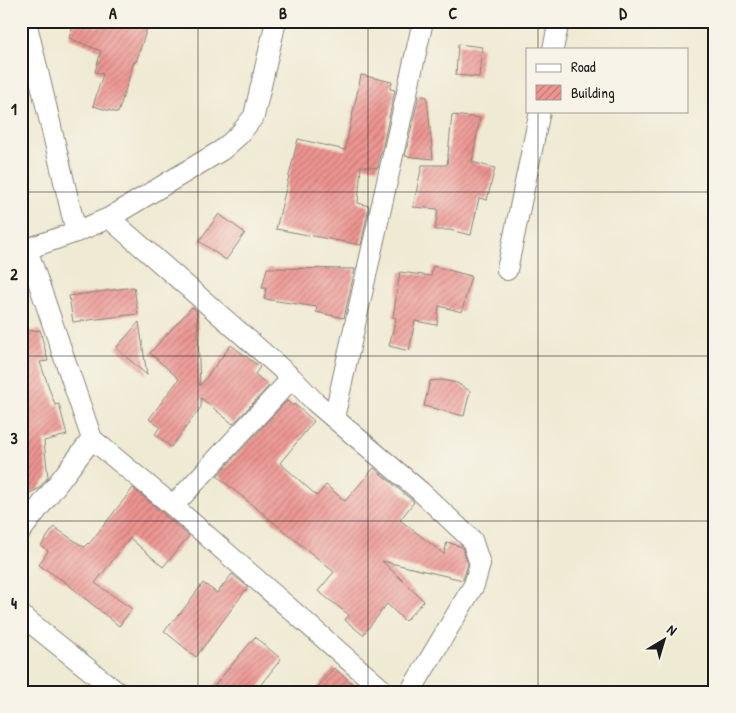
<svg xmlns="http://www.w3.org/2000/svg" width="736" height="713" font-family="'Patrick Hand',sans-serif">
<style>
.building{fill:url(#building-hatch)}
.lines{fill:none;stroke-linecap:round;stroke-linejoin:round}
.minor-casing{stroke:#868378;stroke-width:22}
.minor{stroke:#fff;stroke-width:20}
.grid{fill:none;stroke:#1c1c1c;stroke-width:1;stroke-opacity:0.55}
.neatline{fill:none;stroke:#1c1c1c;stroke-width:2}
.grid-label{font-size:16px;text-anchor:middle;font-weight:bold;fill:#1c1c1c}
</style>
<defs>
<pattern id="building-hatch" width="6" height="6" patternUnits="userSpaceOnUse" patternTransform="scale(1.25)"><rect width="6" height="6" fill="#ed9491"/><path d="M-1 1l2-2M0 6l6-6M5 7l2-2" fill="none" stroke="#bf7876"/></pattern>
</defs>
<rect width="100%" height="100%" fill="#f7f3e8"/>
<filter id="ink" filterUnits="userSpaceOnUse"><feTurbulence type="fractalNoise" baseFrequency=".02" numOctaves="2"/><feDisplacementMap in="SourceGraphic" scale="10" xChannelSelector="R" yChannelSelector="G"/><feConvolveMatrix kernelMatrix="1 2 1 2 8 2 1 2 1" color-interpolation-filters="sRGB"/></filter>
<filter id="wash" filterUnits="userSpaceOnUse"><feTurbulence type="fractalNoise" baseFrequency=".0096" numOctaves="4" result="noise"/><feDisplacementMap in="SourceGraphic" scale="20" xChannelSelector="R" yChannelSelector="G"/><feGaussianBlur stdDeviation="1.12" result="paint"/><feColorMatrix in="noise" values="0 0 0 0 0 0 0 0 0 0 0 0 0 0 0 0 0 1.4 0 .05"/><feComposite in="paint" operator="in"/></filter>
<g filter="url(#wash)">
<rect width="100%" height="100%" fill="#efead3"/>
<g id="blocks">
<!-- building -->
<path class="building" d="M74,21H80L100,27L102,21H137L148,25L136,62H134L118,113L93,106L103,74L95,72L101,51L69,38Z
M458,44L482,47L479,77L456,75Z
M361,75L392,82L390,89L395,90L381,154H380L378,168L361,166L358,203L369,206L361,245L276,229L298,139L345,150Z
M419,95L427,97L433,159L405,156Z
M452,115L480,118L472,162L495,168L487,200L479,198L471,235L449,230H435L438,209L413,207L422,165H447Z
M219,214L245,233L226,260L199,241Z
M433,266L471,276L462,312L439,306L437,325L415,321L409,351L389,346L396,318L393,317L400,272L431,276Z
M267,268L355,269L344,318L316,312L317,307L264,299L266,288H262Z
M134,287L138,314L73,322L69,296Z
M192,307L197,311L200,386L231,345L260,367L255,374L269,386L233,424L201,398V407L171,447L155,434L160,427L149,419L179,379L150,353Z
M24,317L29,331L40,330L48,361L40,362L55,405L59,404L67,435L44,441L48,477L38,489L21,497V318Z
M139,322L147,375L116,348Z
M442,380L457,383L470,391L464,416L424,406L430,381Z
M287,401L293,406L294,404L314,421L280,463L317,496L326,485L345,501L374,468L414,502L400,520L444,554L447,542L462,547L468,564L463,580L382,561L424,601L405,621L387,604L363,635L345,620L349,615L318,591L334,572L217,476Z
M133,488L189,536L163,567L130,538L95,583L132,609L119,626L65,582L39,565L48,551L41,546L54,527L84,547L88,543L89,544Z
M232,574L248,587L196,657L164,631L179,614H180L203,583L217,593Z
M255,637L281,659L255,692H209Z
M334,668L363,692H314Z"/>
</g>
</g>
<g filter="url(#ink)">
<use href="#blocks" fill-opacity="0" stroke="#868378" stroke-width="1"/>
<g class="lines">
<defs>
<path id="minor" d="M26,21L76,232
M553,49L559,21
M109,218L292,378L315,402L421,492L472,540L480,564L474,585L410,692
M27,249L92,439L173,506L385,692
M21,251L76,232L109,218L222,150L239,135L254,116L276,21
M507,270L540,111
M334,418L423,21
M173,506L292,378
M21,531L92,439
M21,615L117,692"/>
</defs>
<!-- minor casing -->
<use href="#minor" class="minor-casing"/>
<!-- minor -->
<use href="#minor" class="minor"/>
</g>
</g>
<!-- grid -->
<path class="grid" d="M198,21V692M368,21V692M538,21V49M538,111V692M21,192H715M21,356H715M21,521H715"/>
<!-- margin -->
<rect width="736" height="713" fill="none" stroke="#f7f3e8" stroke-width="55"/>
<!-- legend -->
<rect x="526" y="48" width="162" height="65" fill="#f7f3e8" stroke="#9f9d96"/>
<rect x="536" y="64" width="25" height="8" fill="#ffffff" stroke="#9f9d96"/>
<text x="571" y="72" font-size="15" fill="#1c1c1c">Road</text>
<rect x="536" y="85" width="25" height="15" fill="url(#building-hatch)" stroke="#9f9d96"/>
<text x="571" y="98" font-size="15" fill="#1c1c1c">Building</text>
<!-- north arrow -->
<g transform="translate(664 640) rotate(38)" stroke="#f7f3e8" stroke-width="4" paint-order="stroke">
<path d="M0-4L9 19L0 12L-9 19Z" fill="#1c1c1c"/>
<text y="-8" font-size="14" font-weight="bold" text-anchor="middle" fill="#1c1c1c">N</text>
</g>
<rect x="28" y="28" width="680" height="658" class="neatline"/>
<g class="grid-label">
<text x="113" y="19">A</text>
<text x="283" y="19">B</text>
<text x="453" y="19">C</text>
<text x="623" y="19">D</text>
<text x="14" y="115">1</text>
<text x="14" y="280">2</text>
<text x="14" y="444">3</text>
<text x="14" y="609">4</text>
</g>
</svg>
